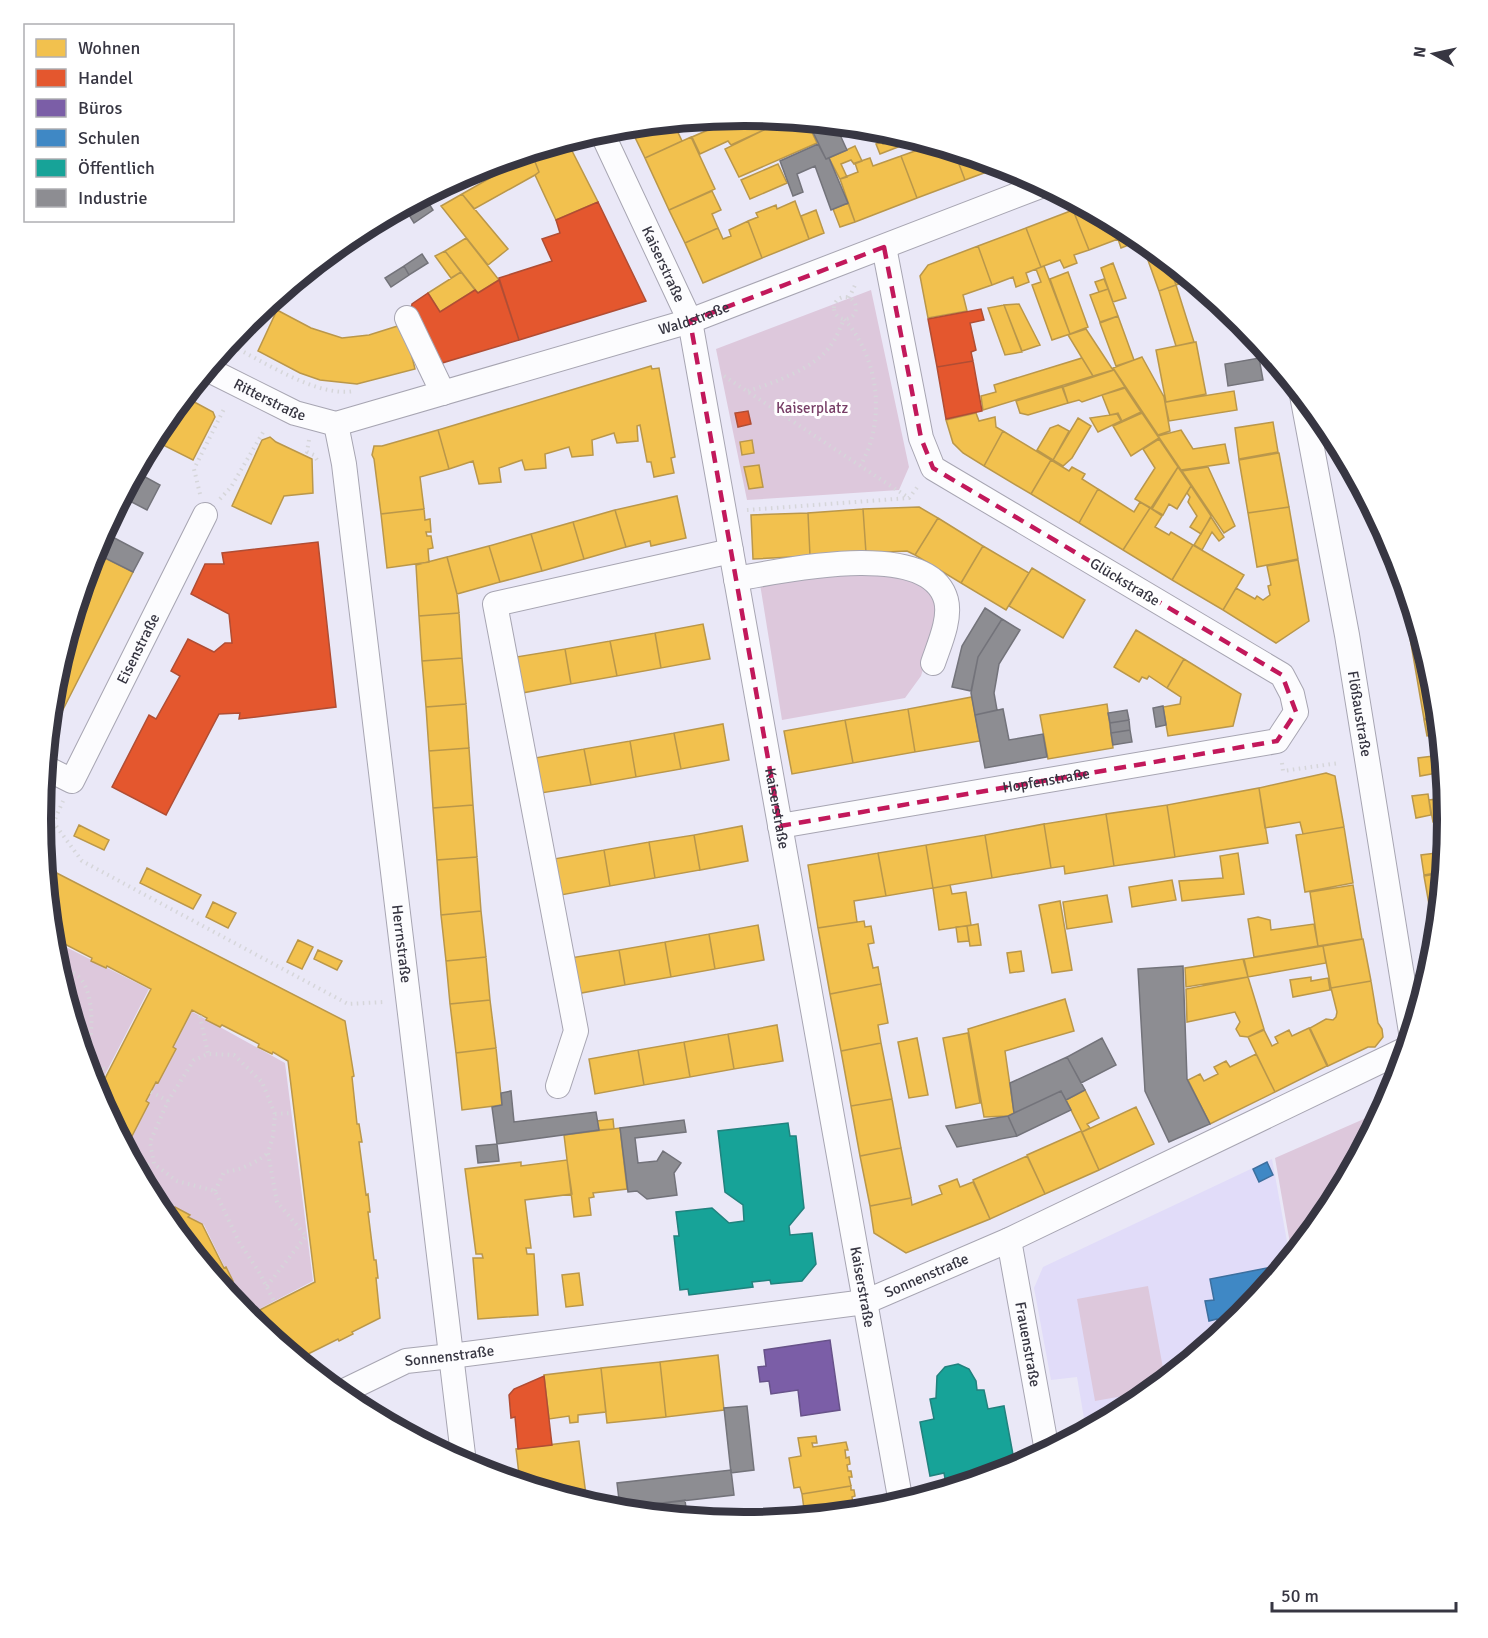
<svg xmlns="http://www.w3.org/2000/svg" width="1488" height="1638" font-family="Signika,sans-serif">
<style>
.built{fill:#e1dcf9}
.green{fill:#ddc8dc}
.homes{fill:#f2c14e;stroke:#ba974a;stroke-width:1.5}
.shops{fill:#e4572e;stroke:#b04d34;stroke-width:1.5}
.offices{fill:#7b5ea7;stroke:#675289;stroke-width:1.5}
.schools{fill:#3f88c5;stroke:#3d6f9e;stroke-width:1.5}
.public{fill:#17a398;stroke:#21827e;stroke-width:1.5}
.industry{fill:#8d8d92;stroke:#73737a;stroke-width:1.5}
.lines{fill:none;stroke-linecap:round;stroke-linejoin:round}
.minor-casing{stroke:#a7a5b2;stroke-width:26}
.path{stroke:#d6d6da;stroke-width:4;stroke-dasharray:1.5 4.5;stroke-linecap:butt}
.minor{stroke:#fcfcfe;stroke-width:24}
.marked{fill:none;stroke:#c2185b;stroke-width:4.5;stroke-dasharray:12 8;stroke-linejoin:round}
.labels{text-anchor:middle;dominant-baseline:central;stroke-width:6;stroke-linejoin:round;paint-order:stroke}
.street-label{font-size:15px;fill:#373642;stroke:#fff}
.park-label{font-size:15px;fill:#773e66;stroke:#fff}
.rim{fill:none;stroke:#373642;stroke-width:8}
</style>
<rect width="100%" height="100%" fill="#eae8f7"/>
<!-- built -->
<path class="built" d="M1272,1159L1290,1258L1241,1317L1135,1404L1086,1430L1077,1377L1051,1380L1034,1288L1043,1267Z"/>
<!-- green -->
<path class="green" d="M871,290L909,467L899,490L747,500L716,349Z
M893,571L932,586L937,621L921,676L905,698L782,720L760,584L821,575Z
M52,940L149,989L96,1092L54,956Z
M191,1011L285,1063L313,1281L248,1315L204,1225L153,1199L124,1144Z
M1382,1111L1329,1210L1292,1255L1275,1158Z
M1148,1286L1165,1379L1151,1391L1095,1401L1077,1299Z"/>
<!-- homes -->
<path class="homes" d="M740,116L762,117L768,128L731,145L728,141L700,154L692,137Z
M763,117L807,122L817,143L739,177L725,149L768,128Z
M673,122L682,141L645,158L630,127Z
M881,129L892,132L895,139L883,144L878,131Z
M691,137L715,189L669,210L645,158Z
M895,139L898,147L880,154L876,144L882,142L883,144Z
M914,139L954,151L965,180L917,198L901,156L915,151L911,140Z
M567,141L598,202L556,220L535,175L539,172L532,154Z
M855,146L862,161L854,164L851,160L841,164L847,177L840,179L829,158Z
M954,151L1003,166L965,180Z
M532,154L539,172L535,175L474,209L462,194Z
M901,156L917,198L855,222L840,179L858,172L855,163L870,158L873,166Z
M778,164L787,183L750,199L741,180Z
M712,191L721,210L712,214L718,228L685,243L669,210Z
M462,194L508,249L488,265L441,206Z
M795,201L809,239L762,258L748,221L758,217L756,213L776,205L777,209Z
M848,203L855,222L840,227L833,209Z
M1083,206L1134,233L1127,236L1131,244L1121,248L1118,239L1089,250L1073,210Z
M816,210L824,233L809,239L801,216Z
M1073,210L1089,250L1074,255L1077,263L1064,268L1060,260L1041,267L1026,228Z
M748,221L762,258L703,283L685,243L718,228L723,239L731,236L729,230Z
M1026,228L1041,267L1026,273L1029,282L1016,287L1013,277L992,285L978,246Z
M466,238L499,280L478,293L445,251Z
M1140,238L1167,260L1176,285L1159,291Z
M978,246L992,285L963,295L967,311L928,318L920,276L928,265Z
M445,251L461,272L451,278L435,256Z
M1168,261L1190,280L1176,285Z
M1113,263L1126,298L1113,302L1101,268Z
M1044,266L1070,334L1052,340L1032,285L1041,282L1036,269Z
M461,272L475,290L440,312L428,293Z
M1068,272L1088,327L1070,334L1050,279Z
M1104,279L1108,289L1099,292L1095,282Z
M1176,285L1194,342L1176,346L1159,291Z
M1108,289L1118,316L1100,322L1090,295Z
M1019,304L1040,345L1022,351L1004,305Z
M1004,305L1022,352L1005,355L988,308Z
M277,310L311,328L342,338L369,335L404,324L415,369L357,384L320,380L300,373L258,351Z
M1118,316L1134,360L1116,366L1100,323Z
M1086,329L1113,370L1093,376L1068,335Z
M1196,342L1206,394L1166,402L1156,350Z
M1142,357L1164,397L1170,431L1158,435L1113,368Z
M1082,358L1093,376L983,410L981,396L996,392L994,385Z
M651,366L652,369L659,368L675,457L671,458L674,473L654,477L651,462H647L640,425L637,426L638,441L617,443L614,433L592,440L593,455L572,457L569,447L545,454L546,468L525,470L522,460L499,468L501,482L479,484L473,461L449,469L438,430Z
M1114,370L1125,387L1082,402L1079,400L1068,403L1063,387Z
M1062,387L1068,403L1028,415L1020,413L1016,401Z
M1125,388L1141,412L1122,421L1118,413L1110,415L1102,395Z
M1234,391L1237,410L1169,421L1165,402Z
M185,397L213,412L215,417L193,460L155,441L161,430L159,428Z
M976,413L979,421L995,417L996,427L1003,431L984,466L963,453L953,443L946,420Z
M1142,413L1159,438L1131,456L1113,426Z
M1117,414L1121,421L1098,432L1090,418Z
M1078,418L1091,426L1072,458L1063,466L1053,460Z
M1273,422L1278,452L1239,459L1235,428Z
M1058,425L1069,431L1053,460L1037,450L1050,428Z
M438,430L449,469L420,477L424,509L381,514L374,459L372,455L374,446H382Z
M1181,430L1193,449L1225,444L1229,463L1181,470L1158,436Z
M1003,431L1051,460L1031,494L984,466Z
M270,437L276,442L312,459L313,493L284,496L271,524L232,506L262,440Z
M1159,439L1178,467L1151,508L1135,499L1155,468L1143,449Z
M752,440L754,453L742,455L740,442Z
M1279,453L1289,507L1248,513L1239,460Z
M1051,460L1069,471L1072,467L1085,474L1082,479L1098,489L1079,523L1031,494Z
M759,465L763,487L749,489L744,467Z
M1178,467L1191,486L1177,509L1169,504L1163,515L1152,509Z
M1208,467L1235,526L1224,533L1182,471Z
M1191,486L1211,516L1201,534L1190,527L1197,516L1188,502L1190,497L1187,493Z
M1098,489L1134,512L1140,502L1150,508L1123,550L1079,523Z
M677,496L686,538L651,546L650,541L626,547L615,510Z
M919,507L938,518L915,555L907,551L866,553L863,509Z
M1289,507L1298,559L1257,567L1248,513Z
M1150,508L1162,516L1155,527L1169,535L1171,532L1193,545L1172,580L1123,550Z
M424,509L425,520L430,519L431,532H426L427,536H431L433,548L428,549L429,562L387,568L381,514Z
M863,509L866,553L810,556L808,513Z
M615,510L626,547L584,559L573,522Z
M808,513L810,556L753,559L751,515Z
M1211,517L1224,537L1219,541L1212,532L1202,550L1194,545Z
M938,518L983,546L961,583L915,555Z
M573,522L584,559L542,571L531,534Z
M531,534L542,571L500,582L489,546Z
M1193,545L1244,575L1223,610L1172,580Z
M489,546L500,582L457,594L447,557Z
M983,546L1029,573L1006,610L961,583Z
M95,553L133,572L49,737L54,681L90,563Z
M447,557L457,594L459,613L419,616L416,565Z
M1298,560L1309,621L1276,643L1223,610L1236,588L1255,599L1257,596L1263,600L1270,595L1268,586L1271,585L1267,566Z
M1032,568L1085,600L1063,638L1009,606Z
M1400,581H1403L1420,637L1410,638Z
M459,613L462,658L422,661L419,616Z
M703,624L710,659L661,668L655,633Z
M1136,630L1184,659L1167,688L1149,676L1147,679L1142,677L1139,682L1114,667Z
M655,633L661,668L617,676L610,641Z
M1420,637L1434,682L1437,716L1424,719L1410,638Z
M610,641L617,676L571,684L565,649Z
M565,649L571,684L522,693L516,657Z
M462,658L466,704L426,707L422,661Z
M1184,659L1241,694L1233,726L1168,736L1163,707L1180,704L1181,697L1167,688Z
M972,697L980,741L915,752L908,709Z
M466,704L469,748L429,751L426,707Z
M1107,704L1113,748L1048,759L1040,715Z
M908,709L915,752L853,763L845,720Z
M1438,718L1439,734L1427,736L1424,720Z
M845,720L853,763L792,774L784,731Z
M723,724L729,760L681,769L674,733Z
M674,733L681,769L636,777L630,741Z
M630,741L636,777L591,785L584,749Z
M469,748L473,805L433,808L429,751Z
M584,749L591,785L541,793L535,758Z
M1441,755L1443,772L1420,776L1418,758Z
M1326,773L1335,776L1344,827L1303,834L1300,822L1265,828L1259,788Z
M1259,788L1268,843L1175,857L1167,805Z
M1428,794L1431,815L1416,818L1412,796Z
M1445,798L1447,820L1433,822L1429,800Z
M473,805L477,857L437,860L433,808Z
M1167,805L1175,857L1114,866L1106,814Z
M1106,814L1114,866L1065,874L1064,866L1051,868L1044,824Z
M1044,824L1051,868L992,878L985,835Z
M79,825L109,840L104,850L74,836Z
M742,826L748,861L700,870L694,835Z
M1344,827L1353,883L1305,892L1296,835Z
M694,835L700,870L655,878L649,842Z
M985,835L992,878L933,888L926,845Z
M649,842L655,878L610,886L604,850Z
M926,845L933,888L886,896L878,853Z
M604,850L610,886L561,895L554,859Z
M1444,852L1442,872L1424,875L1421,855Z
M878,853L886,896L854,901L857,922L818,928L808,865Z
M1238,853L1244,894L1182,901L1179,881L1223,878L1220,856Z
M477,857L481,911L441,915L437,860Z
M45,867L345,1021L354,1076L352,1077L357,1124H359L362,1142H359L366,1195L368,1194L370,1212H368L374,1260H376L378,1278H376L380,1318L352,1332L353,1334L339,1341L338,1339L298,1359L246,1316L159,1210L153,1199L174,1209L175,1207L190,1215L188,1217L202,1224L224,1268L226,1267L233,1281L230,1282L248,1316L315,1282L288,1061L273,1052L272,1054L258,1047L259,1044L222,1025L220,1027L206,1020L207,1018L192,1010L173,1047L176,1049L158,1083L156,1082L146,1101L149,1103L131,1138L128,1136L124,1144L97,1094L151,989L107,966L106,968L91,961L92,958L55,939L53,942Z
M147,868L201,895L193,909L140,883Z
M1442,873L1437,926L1433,927L1424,876Z
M1172,880L1176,900L1132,907L1129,887Z
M950,885L952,894L966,892L971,925L939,930L933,888Z
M1353,885L1362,939L1318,946L1310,892Z
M1107,895L1112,922L1067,929L1063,902Z
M1060,901L1072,970L1052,973L1039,905Z
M213,902L236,913L228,928L206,917Z
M481,911L486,957L446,961L441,915Z
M1258,917L1270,920L1271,930L1314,924L1318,946L1254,957L1248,919Z
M864,921L865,927L871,926L874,943L868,944L873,968L878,967L881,984L830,994L818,928Z
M978,924L981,945L970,946L967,926Z
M758,925L764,960L715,969L709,934Z
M967,926L969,941L958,942L956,927Z
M709,934L715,969L671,977L665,942Z
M1363,939L1371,981L1331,988L1323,946Z
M298,940L313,947L302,969L287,962Z
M665,942L671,977L625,985L619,950Z
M1323,946L1326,963L1248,977L1244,959Z
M318,950L342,961L337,970L314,959Z
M619,950L625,985L576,994L570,958Z
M1021,951L1024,971L1010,973L1007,953Z
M486,957L490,1000L450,1004L446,961Z
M1243,959L1248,977L1186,987L1185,968Z
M1248,977L1264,1029L1248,1037L1240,1036L1236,1029L1240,1022L1235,1012L1187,1022L1186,989Z
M1311,977V981L1328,978L1330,990L1293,997L1290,980Z
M1371,981L1378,1023L1382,1029L1383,1037L1375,1047H1368L1328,1066L1310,1028L1326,1019L1333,1020L1336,1017L1337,1012L1331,988Z
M881,984L888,1023L878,1025L881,1043L841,1051L830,994Z
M1065,999L1074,1031L1005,1051L1014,1113L1008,1116L984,1117L968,1029Z
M490,1000L496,1048L456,1053L450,1004Z
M777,1025L783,1061L734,1069L728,1034Z
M1309,1028L1327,1066L1275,1092L1248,1037L1264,1030L1272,1046L1278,1043L1275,1037L1289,1030L1292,1036Z
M968,1033L980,1103L956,1108L943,1038Z
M728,1034L734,1069L690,1077L684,1042Z
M917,1038L928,1095L909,1098L898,1042Z
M684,1042L690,1077L644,1085L638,1050Z
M881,1043L892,1099L851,1106L841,1051Z
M496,1048L502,1105L462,1110L456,1053Z
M638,1050L644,1085L595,1094L589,1059Z
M1256,1054L1275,1092L1210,1124L1188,1080L1200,1074L1204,1081L1218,1074L1214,1067L1226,1061L1230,1067Z
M1085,1090L1099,1118L1087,1124L1090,1128L1082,1132L1066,1100Z
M892,1099L901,1148L860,1156L851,1106Z
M1136,1107L1154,1144L1099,1170L1082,1132Z
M613,1119L614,1129L599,1130L597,1121Z
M620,1128L627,1189L593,1193L594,1197L589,1198L591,1215L574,1217L564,1135Z
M1081,1131L1099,1170L1045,1194L1027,1155Z
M901,1148L911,1198L870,1206L860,1156Z
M1027,1156L1045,1194L990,1219L973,1180Z
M567,1160L572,1194L525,1200L531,1248H526L527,1254H534L538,1315L478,1319L473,1258H483L482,1254H476L465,1169L521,1162V1166Z
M957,1179L960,1187L973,1182L990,1219L906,1253L874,1233L870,1206L911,1198L912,1205L942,1194L939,1186Z
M579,1273L583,1305L566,1307L562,1275Z
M718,1355L724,1410L666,1417L660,1362Z
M660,1362L666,1417L607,1423L601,1368Z
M601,1368L606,1412L578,1415V1422L570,1423L569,1416L549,1419L544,1375Z
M816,1436L817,1443H812L813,1447L846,1442L848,1450H845L846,1458L849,1457L850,1464L847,1465L848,1471H851L852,1477H849L851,1486L802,1494L800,1487L794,1488L789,1458L801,1456L798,1438Z
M579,1441L587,1503L520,1483L516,1449Z
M851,1486V1490H854L855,1496L852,1497L854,1509H857L858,1511L805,1516L802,1494Z"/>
<!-- shops -->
<path class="shops" d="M598,202L646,301L519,340L499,278L552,261L542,239L560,233L556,220Z
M499,280L519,340L442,363L410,315L412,304L428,293L440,312L475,290L478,293Z
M981,309L984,320L970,323L976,350L971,352L973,361L937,367L928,319Z
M973,361L982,411L946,419L937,367Z
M748,411L751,424L738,427L735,413Z
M318,542L336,707L239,719L240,713L219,714L166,815L112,787L149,715L156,719L180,676L171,671L188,639L214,652L225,643H232L229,614L191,594L205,564H224L222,553Z
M544,1376L552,1445L518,1449L515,1417L511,1418L509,1395L514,1389Z"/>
<!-- offices -->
<path class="offices" d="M830,1340L840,1410L801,1416L798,1390L771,1394L769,1381L760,1382L758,1367L766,1366L764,1350Z"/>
<!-- schools -->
<path class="schools" d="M1267,1162L1273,1175L1259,1182L1253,1169Z
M1283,1265L1241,1317L1224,1331V1326L1218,1327L1217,1319L1209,1321L1205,1301L1214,1300L1210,1279Z"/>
<!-- public -->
<path class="public" d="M788,1123L790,1136H796L804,1208L789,1226L790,1235L812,1233L816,1264L802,1281L771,1284L770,1280L752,1282L753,1287L689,1295L688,1289L680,1290L674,1236H679L676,1212L712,1208L729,1223L744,1221L743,1205L725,1192L718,1131Z
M958,1364L969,1369L976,1381L977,1390H984L988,1409L1004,1406L1014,1460L999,1464L1001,1473L947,1489L944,1473L930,1476L920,1422L934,1419L930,1399L936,1398L937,1376L945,1367Z"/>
<!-- industry -->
<path class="industry" d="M808,122L835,124L847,150L826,159Z
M818,144L826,159L829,158L848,203L831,210L815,166L797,174L803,192L793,196L780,161Z
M424,196L433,210L414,223L404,207Z
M422,254L428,263L409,275L404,266Z
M404,266L409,275L391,287L385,278Z
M1259,358L1263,380L1228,386L1225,364Z
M136,472L160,485L147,510L122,497Z
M103,532L143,553L133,572L93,552Z
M985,608L1002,619L978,657L971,691L952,687L962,646Z
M1002,619L1020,630L999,664L994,693L997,710L975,715L971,693L978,657Z
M1163,706L1166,725L1156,727L1153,708Z
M1003,709L1009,740L1043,734L1047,757L985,768L975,715Z
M1127,710L1129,720L1110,723L1108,713Z
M1129,720L1130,730L1111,733L1110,723Z
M1130,730L1132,742L1113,745L1111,733Z
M1183,966L1187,1079L1210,1124L1169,1142L1145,1091L1138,969Z
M1102,1038L1116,1065L1081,1083L1067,1057Z
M1067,1057L1085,1090L1066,1100L1061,1091L1014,1113L1010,1083Z
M511,1091L514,1122L596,1112L599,1130L497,1144L492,1107L502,1105L501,1093Z
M1061,1091L1071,1110L1017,1136L1008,1116Z
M1008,1116L1017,1136L957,1147L946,1126Z
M684,1120L686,1132L635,1138L638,1163L657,1161L663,1151L681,1163L674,1173L677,1195L647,1199L637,1191L628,1192L620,1128Z
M497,1144L499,1161L478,1163L476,1146Z
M747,1406L754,1470L731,1473L724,1408Z
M731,1470L734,1495L620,1508L617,1483Z
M685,1500L687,1517L623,1511V1508Z"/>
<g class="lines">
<defs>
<g id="minor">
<path id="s1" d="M601,131L690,321L901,1503"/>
<path d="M407,318L443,393"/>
<path id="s2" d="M207,369L295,413L336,424L690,321L1043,185"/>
<path id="s3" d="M1302,395L1347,635L1411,1032"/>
<path id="s4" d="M336,424L344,464L464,1463"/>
<path d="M736,579C780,571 929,538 946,600C951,619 939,645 933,663"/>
<path id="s5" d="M46,768L72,781L205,515"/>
<path id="s6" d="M780,826L1277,741L1296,712L1292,694L1282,675L933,468L921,438L884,247"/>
<path d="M558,1086L576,1031L495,604L731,551"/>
<path id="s7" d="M1009,1240L1047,1451"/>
<path id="s8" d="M340,1393L406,1361L451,1356L865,1302L1009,1240L1406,1049"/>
</g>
</defs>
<!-- minor casing -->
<use href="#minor" class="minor-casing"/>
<!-- path -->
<path class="path" d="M834 308a11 11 0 1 1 22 0a11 11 0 1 1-22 0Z
M849,298L856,283
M228,344C262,360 317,398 354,391
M724,376L909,498
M748,391C773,383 816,368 831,345C837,337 840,328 844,319C873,351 883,399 871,441C869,449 864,458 861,466
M309,440L307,452L314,455L317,460
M200,494L194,469L224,409
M220,499L231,487L265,429
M747,510L909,498L919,485
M1282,763L1283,771L1339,763
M42,807L82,861L348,1004L384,1002
M43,846L63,801
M57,965C63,968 72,971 78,976C96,992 93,1040 86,1061
M200,1016L208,1054
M87,1060L107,1070
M151,1092L168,1101
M275,1114L291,1113
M136,1167L154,1164
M215,1191L224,1172C241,1170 254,1164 268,1153
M267,1286L306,1236L277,1202L268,1153L273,1136L275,1114L262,1082L234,1055L208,1054L194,1060L168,1101L150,1142L154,1164L177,1181L215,1191L239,1242L259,1272L274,1301"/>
<!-- minor -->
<use href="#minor" class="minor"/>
</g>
<!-- marked area -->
<path class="marked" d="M884,247L921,438L933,468L1282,675L1296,712L1277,741L780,826L690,321Z"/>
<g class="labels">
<!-- street labels -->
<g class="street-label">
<text stroke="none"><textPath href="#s1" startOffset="147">Kaiserstraße</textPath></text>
<text stroke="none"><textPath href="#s2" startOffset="514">Waldstraße</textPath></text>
<text stroke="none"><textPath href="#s2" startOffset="70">Ritterstraße</textPath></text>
<text transform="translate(1125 582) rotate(31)">Glückstraße</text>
<text stroke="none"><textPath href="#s5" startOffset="177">Eisenstraße</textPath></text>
<text stroke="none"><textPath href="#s3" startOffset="324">Flößaustraße</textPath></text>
<text stroke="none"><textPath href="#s6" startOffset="270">Hopfenstraße</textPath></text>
<text stroke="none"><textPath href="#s1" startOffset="705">Kaiserstraße</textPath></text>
<text stroke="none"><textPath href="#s4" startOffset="524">Herrnstraße</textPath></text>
<text stroke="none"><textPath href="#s8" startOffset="603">Sonnenstraße</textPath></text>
<text stroke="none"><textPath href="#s1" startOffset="1191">Kaiserstraße</textPath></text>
<text stroke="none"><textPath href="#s7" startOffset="106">Frauenstraße</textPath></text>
<text stroke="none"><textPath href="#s8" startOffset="117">Sonnenstraße</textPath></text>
</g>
<!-- park labels -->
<g class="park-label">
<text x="812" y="408">Kaiserplatz</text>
</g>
</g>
<!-- crop -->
<path d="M0 0H1488V1638H0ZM51 819a693 693 0 1 1 1386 0a693 693 0 1 1-1386 0Z" fill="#fff" fill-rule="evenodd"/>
<path class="rim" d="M51 819a693 693 0 1 1 1386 0a693 693 0 1 1-1386 0Z"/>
<!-- legend -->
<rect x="24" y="24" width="210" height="198" fill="#ffffff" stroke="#afafb3" stroke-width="1.5"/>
<rect x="36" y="39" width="30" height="18" fill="#f2c14e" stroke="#afafb3" stroke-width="1.5"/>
<text x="78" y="54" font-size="18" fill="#373642">Wohnen</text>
<rect x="36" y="69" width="30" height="18" fill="#e4572e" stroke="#afafb3" stroke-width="1.5"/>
<text x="78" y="84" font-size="18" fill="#373642">Handel</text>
<rect x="36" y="99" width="30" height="18" fill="#7b5ea7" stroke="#afafb3" stroke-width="1.5"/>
<text x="78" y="114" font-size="18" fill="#373642">Büros</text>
<rect x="36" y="129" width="30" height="18" fill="#3f88c5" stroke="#afafb3" stroke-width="1.5"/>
<text x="78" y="144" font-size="18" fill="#373642">Schulen</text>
<rect x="36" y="159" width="30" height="18" fill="#17a398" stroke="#afafb3" stroke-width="1.5"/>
<text x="78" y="174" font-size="18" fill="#373642">Öffentlich</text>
<rect x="36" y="189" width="30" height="18" fill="#8d8d92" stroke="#afafb3" stroke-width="1.5"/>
<text x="78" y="204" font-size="18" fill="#373642">Industrie</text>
<!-- north arrow -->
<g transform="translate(1434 54) rotate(278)" stroke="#ffffff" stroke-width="4.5" paint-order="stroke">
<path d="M0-4.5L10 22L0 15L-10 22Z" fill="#373642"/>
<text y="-9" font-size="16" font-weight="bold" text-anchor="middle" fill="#373642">N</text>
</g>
<!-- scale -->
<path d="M1272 1602v9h184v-9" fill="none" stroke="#373642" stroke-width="3"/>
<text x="1281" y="1602" font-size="18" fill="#373642" stroke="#ffffff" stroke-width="4.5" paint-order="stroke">50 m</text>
</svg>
